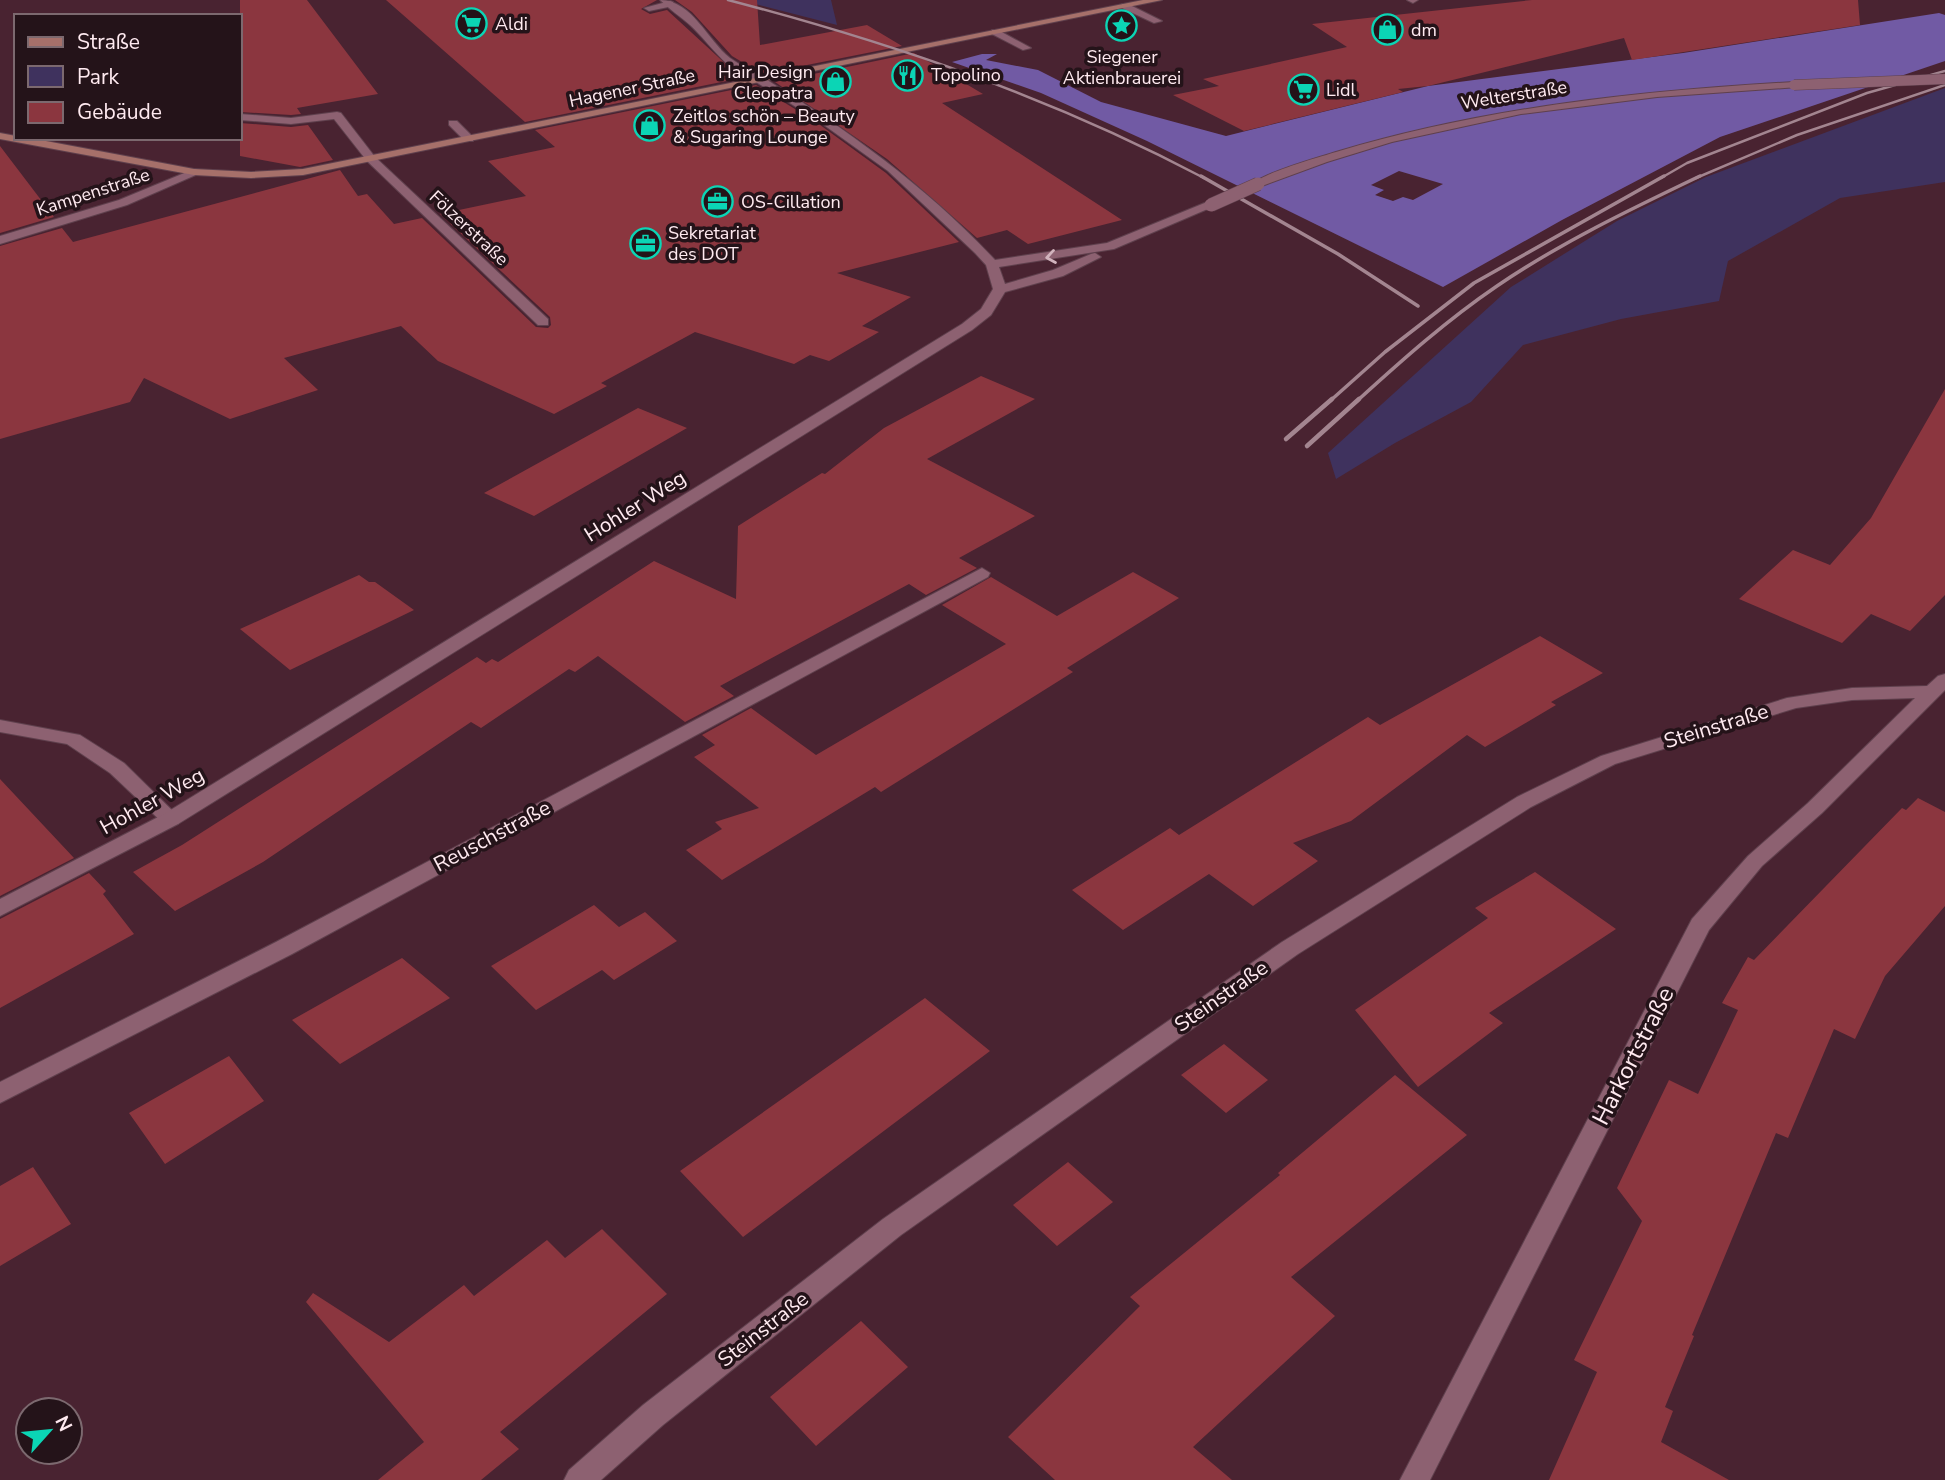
<svg xmlns="http://www.w3.org/2000/svg" width="1945" height="1480" font-family="'Nunito Sans',sans-serif">
<style>
.green{fill:#3f325e}
.forest{fill:#715aa4;fill-rule:evenodd}
.building{fill:#8b363f}
.lines{fill:none;stroke-linecap:round;stroke-linejoin:round}
.service-casing{stroke:#5f404d;stroke-width:2}
.minor-casing{stroke:#5f404d;stroke-width:2}
.tertiary-casing{stroke:#5f404d;stroke-width:2}
.secondary-casing{stroke:#5f404d;stroke-width:2}
.service{fill:#8d6171;fill-rule:evenodd}
.minor{fill:#8d6171;fill-rule:evenodd}
.tertiary{fill:#8d6171;fill-rule:evenodd}
.secondary{fill:#a6706a;fill-rule:evenodd}
.rail-far2{stroke:#a38590;stroke-width:2.5}
.rail-far1{stroke:#a38590;stroke-width:3.5}
.rail{stroke:#a38590;stroke-width:4.5}
.tertiary-bridge-far1-casing{stroke:#5f404d;stroke-width:11;stroke-linecap:butt}
.tertiary-bridge-casing{stroke:#5f404d;stroke-width:14;stroke-linecap:butt}
.tertiary-bridge-far1{stroke:#8d6171;stroke-width:10}
.tertiary-bridge{stroke:#8d6171;stroke-width:13}
.oneway{stroke:#d1b3bd}
.labels{text-anchor:middle;dominant-baseline:central;stroke-width:7;stroke-linejoin:round;paint-order:stroke}
.far-poi-label{font-size:18px;fill:#ffeaf0;stroke:#241319;text-anchor:start}
.far-street-label{font-size:18px;fill:#ffeaf0;stroke:#241319}
.street-label{font-size:21px;fill:#ffeaf0;stroke:#241319}
.near-street-label{font-size:24px;fill:#ffeaf0;stroke:#241319}
</style>
<rect width="100%" height="100%" fill="#492331"/>
<!-- green -->
<path class="green" d="M740,0H831L837,25Z
M1945,88V182L1840,198L1728,261L1719,301L1621,319L1523,345L1471,402L1395,443L1336,479L1328,453L1511,287L1617,221L1706,177Z"/>
<!-- forest -->
<path class="forest" d="M1939,13L1945,15V61L1720,137L1562,220L1443,287L1147,141L1041,93L952,62L982,54H997L986,60L1038,70L1101,102L1226,136L1428,86L1683,53ZM1399,171L1443,184L1413,200L1403,197L1393,201L1375,195L1384,190L1371,185Z"/>
<!-- building -->
<path class="building" d="M240,0H307L378,94L297,108L301,114L291,115L240,112Z
M386,0H657L641,9L650,14L667,10L741,78L525,122Z
M675,0H757L760,45L867,25L902,46L762,74L732,56L692,12Z
M1532,0H1858L1860,25L1632,60L1624,38L1428,86L1398,89L1403,92L1244,131L1173,95L1219,86L1203,79L1347,47L1312,24Z
M914,53L983,94L942,103L1122,220L1028,244L1007,230L977,238L887,159L775,82Z
M756,85L816,122L886,173L959,242L837,273L911,297L862,326L879,332L829,361L810,355L794,364L695,332L601,383L607,386L554,414L438,361L401,326L284,358L318,390L230,419L144,378L130,402L0,439V246L62,228L73,242L340,170L358,196L367,194L394,224L422,218L536,327L548,328L551,325L550,317L440,214L526,196L488,161L555,147L535,130Z
M240,123L291,127L308,125L333,160L300,167L240,156Z
M0,146L54,217L0,233Z
M981,376L1035,399L927,459L1035,516L959,558L977,568L926,595L909,584L720,686L734,696L685,722L598,656L575,672L569,669L481,728L471,722L263,862L175,911L133,872L182,845L477,657L486,663L492,659L498,662L654,561L736,599L738,526L822,473L825,474L884,428Z
M1945,389V595L1910,631L1871,614L1842,643L1739,599L1793,550L1830,565L1871,518Z
M638,408L687,428L534,516L484,493Z
M1133,572L1179,598L1067,668L1073,672L881,792L875,787L722,880L686,850L722,829L715,822L759,808L694,757L715,745L702,735L751,708L816,755L1006,644L942,605L991,577L1057,616Z
M359,575L369,582H375L414,610L290,670L240,629Z
M1540,636L1603,673L1551,702L1556,705L1485,747L1467,735L1351,821L1293,843L1318,861L1253,906L1209,874L1123,930L1072,890L1170,828L1179,835L1368,717L1380,725Z
M0,779L74,858L0,896Z
M1918,798L1945,812V906L1885,976L1855,1039L1834,1029L1788,1138L1776,1133L1692,1335L1694,1336L1665,1407L1673,1411L1661,1442L1729,1480H1549L1597,1372L1574,1360L1642,1221L1617,1188L1669,1080L1698,1094L1738,1010L1722,1003L1748,957L1754,960L1902,808L1906,810Z
M1535,872L1616,929L1489,1013L1503,1023L1418,1087L1355,1010L1488,918L1475,908Z
M89,873L106,891L103,894L134,934L0,1008V919Z
M594,905L619,927L645,912L677,941L614,980L602,970L536,1010L491,966Z
M402,958L450,998L340,1064L292,1020Z
M925,998L990,1051L743,1237L680,1171Z
M1224,1044L1268,1080L1226,1113L1181,1075Z
M229,1056L264,1101L165,1164L129,1113Z
M1395,1075L1467,1135L1291,1277L1335,1316L1193,1447L1232,1480H1055L1008,1437L1140,1306L1130,1297L1280,1175L1278,1173Z
M1068,1162L1113,1202L1057,1246L1013,1205Z
M33,1167L71,1224L0,1266V1186Z
M602,1229L667,1294L500,1432L519,1449L481,1480H378L424,1442L306,1302L313,1293L389,1342L464,1285L474,1296L547,1240L565,1258Z
M861,1321L908,1367L816,1446L770,1397Z"/>
<g class="lines">
<defs>
<path id="service" d="M1407,0H1418L1413,3Z
M670,1L673,2V6L649,11L644,8Z
M1122,4H1128L1162,21L1154,23L1122,8Z
M992,30H998L1031,48L1023,50L992,34Z
M337,112L341,113L375,157V161H367L334,119L291,124L240,120V114L291,118Z
M449,121H457L473,137V141H465L449,125Z"/>
<path id="minor" d="M660,0C692,0 708,41 730,58C741,66 753,71 764,78V82C736,84 708,41 690,25C681,17 669,9 660,0Z
M367,157H375L548,319V325H538L367,161Z
M194,169L198,170V174L127,205L0,244V236L119,200Z
M982,568L990,573L988,577L292,954L0,1103V1082L276,942Z
M1945,674V690L1822,813L1762,866L1709,930L1430,1480H1400L1692,919L1748,856L1808,803L1915,698L1852,700L1796,708L1615,764L1531,807L1298,954L901,1235L663,1425L601,1480H564L569,1470L643,1405L883,1219L1282,942L1517,797L1601,756L1787,698L1852,688L1927,686L1938,676Z
M0,720L80,735L124,763L181,819L178,824H164L110,773L67,744L0,732Z"/>
<path id="tertiary" d="M756,78H764C848,130 927,187 995,260L1107,243L1207,202L1217,205L1114,249L999,267L1005,284L1053,270L1091,254L1095,253L1101,257L1063,276L1005,292L991,315L972,330L178,824L0,916V899L164,814L962,324L981,309L993,289L986,265L975,253L888,171L817,120L756,82Z
M1794,82L1799,85L1798,87L1657,97L1521,114L1392,142L1327,162L1262,186L1252,184C1266,172 1316,158 1336,152C1486,107 1639,91 1794,82Z"/>
<path id="secondary" d="M1143,0H1162L303,175L251,178L194,175L0,139V133L16,136V138H30L194,169L251,172L303,169Z"/>
</defs>
<!-- service casing -->
<use href="#service" class="service-casing"/>
<!-- minor casing -->
<use href="#minor" class="minor-casing"/>
<!-- tertiary casing -->
<use href="#tertiary" class="tertiary-casing"/>
<!-- secondary casing -->
<use href="#secondary" class="secondary-casing"/>
<!-- service -->
<use href="#service" class="service"/>
<!-- minor -->
<use href="#minor" class="minor"/>
<!-- tertiary -->
<use href="#tertiary" class="tertiary"/>
<!-- secondary -->
<use href="#secondary" class="secondary"/>
<!-- rail-far2 -->
<path class="rail-far2" d="M728,0C893,43 1053,98 1204,178
M1661,178L1687,163L1867,93L1945,71
M1696,178L1797,135L1945,85"/>
<!-- rail-far1 -->
<path class="rail-far1" d="M1201,176L1338,254L1418,306
M1330,401L1385,352L1474,283L1664,176
M1357,401C1402,360 1447,320 1497,286C1560,243 1631,209 1700,176"/>
<!-- rail -->
<path class="rail" d="M1286,439L1332,399
M1307,446L1359,399"/>
<defs>
<path id="tertiary-bridge-far1" d="M1794,85L1945,79"/>
<path id="tertiary-bridge" d="M1211,205L1258,184"/>
</defs>
<!-- tertiary-bridge-far1 casing -->
<use href="#tertiary-bridge-far1" class="tertiary-bridge-far1-casing"/>
<!-- tertiary-bridge casing -->
<use href="#tertiary-bridge" class="tertiary-bridge-casing"/>
<!-- tertiary-bridge-far1 -->
<use href="#tertiary-bridge-far1" class="tertiary-bridge-far1"/>
<!-- tertiary-bridge -->
<use href="#tertiary-bridge" class="tertiary-bridge"/>
</g>
<!-- one-way arrows -->
<defs><path id="oneway-chevron" d="M-2-3.5L2.5 0L-2 3.5" fill="none" stroke-width="1.6" stroke-linecap="round" stroke-linejoin="round" transform="scale(1.75)"/></defs>
<use class="oneway" href="#oneway-chevron" transform="translate(1051 257) rotate(171)"/>
<!-- icons -->
<defs>
<symbol id="supermarket-ring" viewBox="-11 -11 22 22"><circle r="9.5" fill="#241319" stroke="#0bd5b5" stroke-width="1.5"/><path d="M-6-5.5h2.5l.6 2H6L4.5 2H-2.5L-4.4-4H-6ZM-1.5 3.2a1.3 1.3 0 1 0 .1 0ZM3 3.2a1.3 1.3 0 1 0 .1 0Z" fill="#0bd5b5"/></symbol>
<symbol id="sight-ring" viewBox="-11 -11 22 22"><circle r="9.5" fill="#241319" stroke="#0bd5b5" stroke-width="1.5"/><path d="M0-6L1.8-2.2L6-1.7L2.9 1.2L3.7 5.4L0 3.3L-3.7 5.4L-2.9 1.2L-6-1.7L-1.8-2.2Z" fill="#0bd5b5"/></symbol>
<symbol id="shop-ring" viewBox="-11 -11 22 22"><circle r="9.5" fill="#241319" stroke="#0bd5b5" stroke-width="1.5"/><path d="M-5-2.5h2.3a2.7 3.5 0 0 1 5.4 0H5L5.5 6h-11ZM-1.5-2.5h3a1.5 2.3 0 0 0-3 0Z" fill="#0bd5b5"/></symbol>
<symbol id="restaurant-ring" viewBox="-11 -11 22 22"><circle r="9.5" fill="#241319" stroke="#0bd5b5" stroke-width="1.5"/><path d="M-5-6h1v4h1v-4h1v4h1v-4h1v5L-1.5 .5V6h-2V.5L-5-1ZM5-6V6H3V1.5H1.5Q1.5-4 5-6Z" fill="#0bd5b5"/></symbol>
<symbol id="office-ring" viewBox="-11 -11 22 22"><circle r="9.5" fill="#241319" stroke="#0bd5b5" stroke-width="1.5"/><path d="M-6-3h4V-5.5h4V-3h4V5H-6ZM-1-4.5V-3h2v-1.5ZM-6 0V1H6V0Z" fill="#0bd5b5"/></symbol>
</defs>
<g fill-rule="evenodd">
<use href="#supermarket-ring" x="454" y="6" width="35" height="35"/>
<use href="#sight-ring" x="1104" y="8" width="35" height="35"/>
<use href="#shop-ring" x="1370" y="12" width="35" height="35"/>
<use href="#restaurant-ring" x="890" y="58" width="35" height="35"/>
<use href="#shop-ring" x="818" y="64" width="35" height="35"/>
<use href="#supermarket-ring" x="1286" y="72" width="35" height="35"/>
<use href="#shop-ring" x="632" y="108" width="35" height="35"/>
<use href="#office-ring" x="700" y="184" width="35" height="35"/>
<use href="#office-ring" x="628" y="226" width="35" height="35"/>
</g>
<g class="labels">
<!-- far-poi labels -->
<g class="far-poi-label">
<text x="495" y="24">Aldi</text>
<text x="1411" y="30">dm</text>
<text x="1122" y="57" text-anchor="middle">Siegener<tspan x="1122" dy="21">Aktienbrauerei</tspan></text>
<text x="813" y="72" text-anchor="end">Hair Design<tspan x="813" dy="21">Cleopatra</tspan></text>
<text x="931" y="75">Topolino</text>
<text x="1326" y="90">Lidl</text>
<text x="673" y="116">Zeitlos schön – Beauty<tspan x="673" dy="21">&amp; Sugaring Lounge</tspan></text>
<text x="741" y="202">OS-Cillation</text>
<text x="668" y="233">Sekretariat<tspan x="668" dy="21">des DOT</tspan></text>
</g>
<!-- far-street labels -->
<g class="far-street-label">
<text transform="translate(632 88) rotate(-12)">Hagener Straße</text>
<text transform="translate(1514 95) rotate(-9)">Welterstraße</text>
<text transform="translate(93 192) rotate(-18)">Kampenstraße</text>
<text transform="translate(469 228) rotate(43)">Fölzerstraße</text>
</g>
<!-- street labels -->
<g class="street-label">
<text transform="translate(635 506) rotate(-32)">Hohler Weg</text>
<text transform="translate(1716 726) rotate(-17)">Steinstraße</text>
<text transform="translate(152 801) rotate(-29)">Hohler Weg</text>
<text transform="translate(492 836) rotate(-28)">Reuschstraße</text>
<text transform="translate(1221 996) rotate(-35)">Steinstraße</text>
<text transform="translate(763 1329) rotate(-38)">Steinstraße</text>
</g>
<!-- near-street labels -->
<g class="near-street-label">
<text transform="translate(1633 1056) rotate(-63)">Harkortstraße</text>
</g>
</g>
<!-- legend -->
<rect x="14" y="14" width="228" height="126" fill="#241319" stroke="#7c696f" stroke-width="2"/>
<rect x="28" y="37" width="35" height="10" fill="#a6706a" stroke="#7c696f" stroke-width="2"/>
<text x="77" y="49" font-size="21" fill="#ffeaf0">Straße</text>
<rect x="28" y="66" width="35" height="21" fill="#3f325e" stroke="#7c696f" stroke-width="2"/>
<text x="77" y="84" font-size="21" fill="#ffeaf0">Park</text>
<rect x="28" y="102" width="35" height="21" fill="#8b363f" stroke="#7c696f" stroke-width="2"/>
<text x="77" y="119" font-size="21" fill="#ffeaf0">Gebäude</text>
<!-- north arrow -->
<g transform="translate(49 1431) rotate(63)"><circle r="33" fill="#241319" stroke="#7c696f" stroke-width="2"/>
<path d="M0-5L12 26L0 18L-12 26Z" fill="#0bd5b5"/>
<text y="-10" font-size="19" font-weight="bold" text-anchor="middle" fill="#ffeaf0">N</text>
</g>
</svg>
